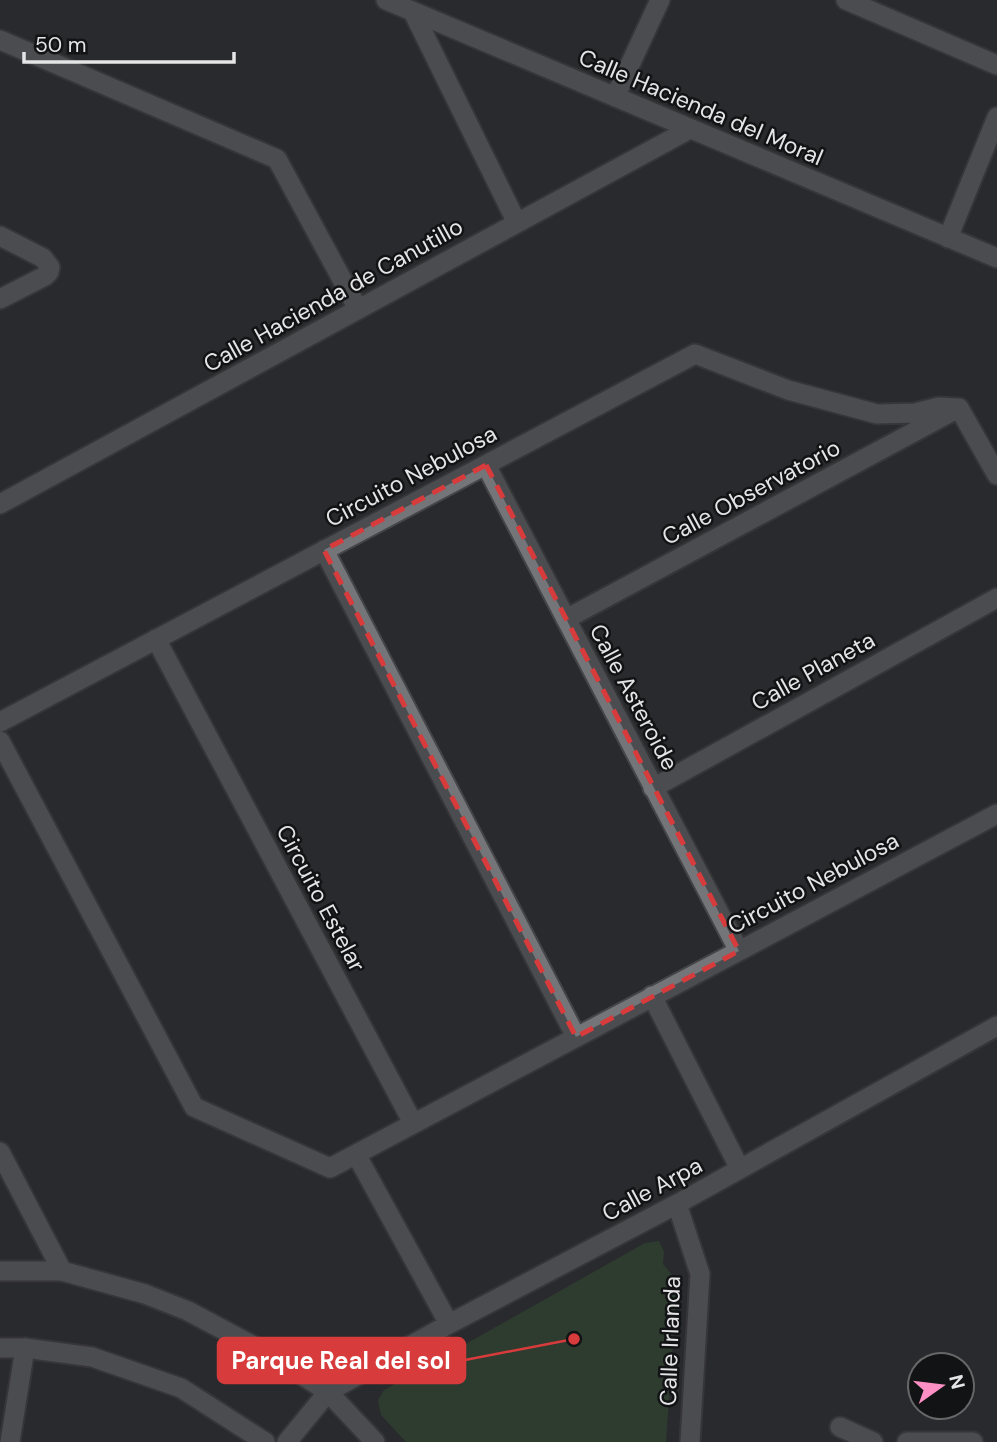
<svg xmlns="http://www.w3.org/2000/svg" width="997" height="1442" font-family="'DM Sans',sans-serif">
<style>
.green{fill:#335232}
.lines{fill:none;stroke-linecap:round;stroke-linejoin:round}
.minor-casing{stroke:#454548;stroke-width:23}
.tertiary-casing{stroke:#454548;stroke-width:23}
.minor{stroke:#747579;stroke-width:19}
.tertiary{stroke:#747579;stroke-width:19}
.marked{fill:none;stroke:#d83b3b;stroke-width:5;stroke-dasharray:14 9;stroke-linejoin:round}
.labels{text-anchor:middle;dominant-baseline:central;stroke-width:5;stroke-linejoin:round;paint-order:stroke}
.street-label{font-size:23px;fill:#e5e5e8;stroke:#121314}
.leader{fill:none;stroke:#d83b3b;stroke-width:2.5}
.callout-dot{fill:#d83b3b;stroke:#121314;stroke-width:2.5}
.callout{fill:#d83b3b;stroke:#d83b3b;stroke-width:2.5}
.callout-label{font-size:24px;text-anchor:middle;font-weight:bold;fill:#fff}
</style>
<rect width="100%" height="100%" fill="#292a2d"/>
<!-- green -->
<path class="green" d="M659,1241L664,1252L663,1264L672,1275L677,1287L666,1442H406L381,1415L378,1400L384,1390L645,1243Z"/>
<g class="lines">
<defs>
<path id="minor" d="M386,0L997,258
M846,0L997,65
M413,12L517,223
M0,40L277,159L358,309
M615,97L660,0
M0,236L43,258L50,267L49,272L45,276L0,299
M948,238L997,117
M486,465L739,951
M0,504L690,129
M324,550L576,1037
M566,619L953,411
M156,639L413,1123
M0,722L695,354L788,390L877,414L915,413L939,407L959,408L997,475
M0,741L194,1107L330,1168L997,814
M653,788L997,598
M652,996L740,1169
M0,1152L62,1271
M356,1154L449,1324
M677,1204L700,1274L690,1442
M840,1427L873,1442
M10,1442L25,1348
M287,1442L328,1392L449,1324L677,1204L997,1026
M907,1442H973"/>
<path id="tertiary" d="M0,1271H62L145,1294L188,1311L276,1358L328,1392L375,1442
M0,1348H25L92,1357L181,1388L265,1442"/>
</defs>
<!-- minor casing -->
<use href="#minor" class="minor-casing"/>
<!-- tertiary casing -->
<use href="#tertiary" class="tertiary-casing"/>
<!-- minor -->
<use href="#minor" class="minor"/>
<!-- tertiary -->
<use href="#tertiary" class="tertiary"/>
</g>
<!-- marked area -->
<path d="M0 0H997V1442H0ZM486,465L739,951L576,1037L324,550Z" fill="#292a2d" fill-opacity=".55" fill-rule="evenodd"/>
<path class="marked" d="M486,465L739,951L576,1037L324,550Z"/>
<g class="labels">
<!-- street labels -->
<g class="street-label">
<text transform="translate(701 107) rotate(23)">Calle Hacienda del Moral</text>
<text transform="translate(333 295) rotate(-29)">Calle Hacienda de Canutillo</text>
<text transform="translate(411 476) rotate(-28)">Circuito Nebulosa</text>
<text transform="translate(751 492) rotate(-28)">Calle Observatorio</text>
<text transform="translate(813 671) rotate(-29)">Calle Planeta</text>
<text transform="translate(634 697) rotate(62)">Calle Asteroide</text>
<text transform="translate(813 883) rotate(-28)">Circuito Nebulosa</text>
<text transform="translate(321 898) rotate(62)">Circuito Estelar</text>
<text transform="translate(652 1189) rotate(-28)">Calle Arpa</text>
<text transform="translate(670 1341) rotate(-88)">Calle Irlanda</text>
</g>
</g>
<!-- callouts -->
<path class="leader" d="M574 1339L465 1360"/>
<circle class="callout-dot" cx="574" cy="1339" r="7"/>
<rect class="callout" x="218" y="1338" width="247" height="45" rx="7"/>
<g class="callout-label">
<text x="341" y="1369">Parque Real del sol</text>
</g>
<!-- north arrow -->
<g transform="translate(941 1386) rotate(76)"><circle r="33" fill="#121314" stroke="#666769" stroke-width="2"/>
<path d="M0-5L12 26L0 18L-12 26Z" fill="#fc8fc3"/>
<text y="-10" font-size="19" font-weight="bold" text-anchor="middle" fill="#e5e5e8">N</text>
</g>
<!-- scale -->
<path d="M24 52v10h210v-10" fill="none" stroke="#e5e5e8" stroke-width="3.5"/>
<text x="35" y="52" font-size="21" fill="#e5e5e8" stroke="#121314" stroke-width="5" paint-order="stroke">50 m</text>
</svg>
